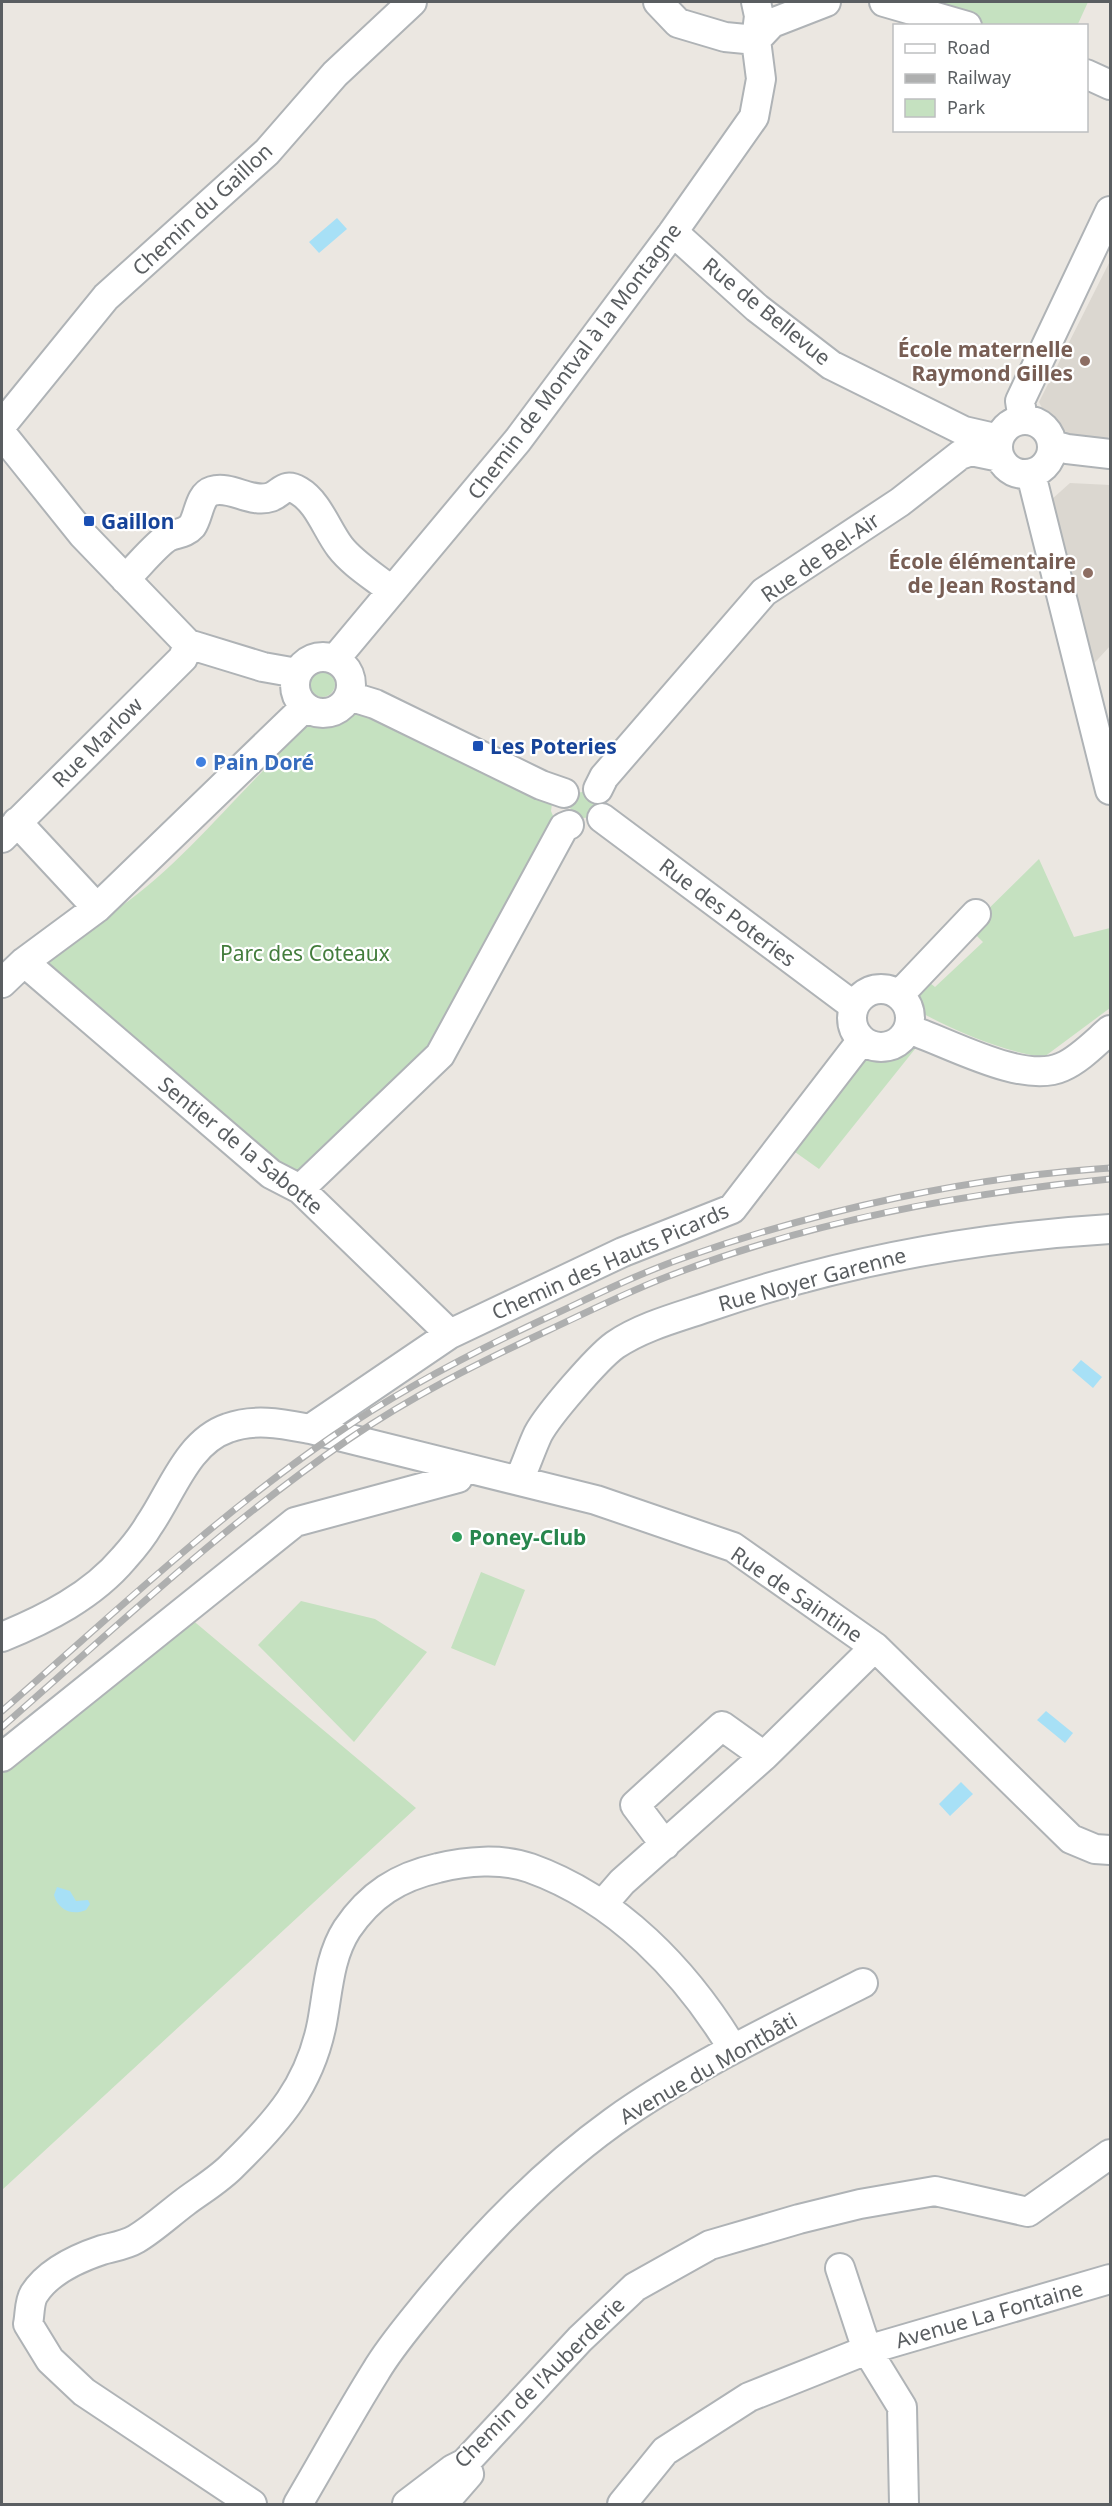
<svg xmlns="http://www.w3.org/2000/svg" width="1112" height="2506" font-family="'Noto Sans',sans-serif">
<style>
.education{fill:#dbd7d0}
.green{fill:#c5e1c0}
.water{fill:#a7e0f6}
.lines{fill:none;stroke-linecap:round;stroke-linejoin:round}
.minor-casing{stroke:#afb3b6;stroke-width:32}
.minor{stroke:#fff;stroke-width:28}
.rail-casing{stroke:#aeafaf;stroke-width:7}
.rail{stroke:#fff;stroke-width:4.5;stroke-dasharray:14;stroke-linecap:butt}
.education-dot{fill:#8d6e63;stroke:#fff;stroke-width:2}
.transit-dot{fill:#1a4fb4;stroke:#fff;stroke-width:2}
.shop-dot{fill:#3f7fe0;stroke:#fff;stroke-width:2}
.leisure-dot{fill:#2e9e5b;stroke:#fff;stroke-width:2}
.labels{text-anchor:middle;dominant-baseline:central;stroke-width:4.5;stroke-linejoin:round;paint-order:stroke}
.street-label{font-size:21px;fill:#5a5e61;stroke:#fff}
.education-label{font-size:21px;font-weight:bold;fill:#785e54;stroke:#fff;text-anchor:end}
.transit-label{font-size:21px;font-weight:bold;fill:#164399;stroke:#fff;text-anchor:start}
.shop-label{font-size:21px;font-weight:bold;fill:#366cbe;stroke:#fff;text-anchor:start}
.park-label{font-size:21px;fill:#437d3c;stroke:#fff}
.leisure-label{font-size:21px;font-weight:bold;fill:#27864d;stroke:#fff;text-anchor:start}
</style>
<rect width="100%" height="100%" fill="#ebe7e1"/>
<!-- education -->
<path class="education" d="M1110,261V435L1106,440L1068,437L1048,420L1039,402Z
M1070,483L1110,485V646L1087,671L1051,500Z"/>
<!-- green -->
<path class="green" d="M906,2H1088L1077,26L985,25Z
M309 684a13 13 0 1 1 26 0a13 13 0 1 1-26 0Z
M354,713L368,715L553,796L551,811L556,823L432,1052L306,1172L282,1167L48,967C49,946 103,918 120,907C178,867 228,804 279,755V744L305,722L329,723Z
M570 805a13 13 0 1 1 26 0a13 13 0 1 1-26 0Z
M1039,859L1074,937L1110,928V1008L1044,1057C999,1051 954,1030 914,1009L911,995L924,978L935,987L983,942L969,928Z
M903,1044L915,1049L819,1169L788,1147L865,1050L889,1049Z
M481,1572L525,1590L495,1666L451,1648Z
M301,1601L375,1619L427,1652L354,1742L258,1645Z
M190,1618L416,1808L2,2190V1770Z"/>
<!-- water -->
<path class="water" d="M337,218L347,229L319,253L309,242Z
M1081,1360L1102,1377L1093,1388L1072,1370Z
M1046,1711L1073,1733L1065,1743L1037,1720Z
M961,1782L973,1794L950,1816L939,1804Z
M57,1887L70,1891L76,1901L88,1900L90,1904L86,1910C72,1916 58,1910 54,1895Z"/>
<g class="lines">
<defs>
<path id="minor" d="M658,2L678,23L725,37L756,40
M884,2L967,26
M756,40L772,23L826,2
M1086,74L1110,85
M673,232L757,308L831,365L964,431L999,439
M998 447a27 27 0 1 1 54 0a27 27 0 1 1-54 0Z
M1023,420L1020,401L1110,211
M2,425L106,297L267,152L335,74L412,2
M2,434L83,535L188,644L263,667L297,673
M1053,445L1067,449L1110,454
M1031,474L1110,790
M125,579C136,569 156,544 168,537C176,533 185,534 192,526C199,516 199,495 212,491C231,485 251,504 271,497C282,493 284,482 299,491C318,502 327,530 340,547C353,564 375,577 392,591
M295 685a28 28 0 1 1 56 0a28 28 0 1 1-56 0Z
M338,661L341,652L518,440L673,232L754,117L761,79L756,40L759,16L756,2
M349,696L375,704L541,785L564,793
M598,789L604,777L764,592L900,502L960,455L971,451L1000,457
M602,818L854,1006
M17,822L97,908
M2,838L183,658L188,644
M24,962L271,1174L300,1189L450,1334
M2,983L24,962L97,908L305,707
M852 1018a29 29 0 1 1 58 0a29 29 0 1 1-58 0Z
M899,995L976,914
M908,1029C948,1042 1023,1085 1062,1067C1079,1060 1096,1042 1110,1030
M300,1189L440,1055L564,827L569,825
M310,1429L450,1334L623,1252L732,1209L862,1040
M519,1480C526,1465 531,1449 538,1434C548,1415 597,1358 615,1345C643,1326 679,1317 711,1306C840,1262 975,1237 1110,1229
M2,1637C46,1619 92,1596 124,1558C133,1548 142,1537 149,1525C172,1492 187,1442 228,1428C255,1418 283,1424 310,1429L596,1500L733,1547L875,1647L1071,1839L1095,1849L1110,1850
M2,1757L295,1522L458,1478L463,1468
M665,1845L635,1805L722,1726L764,1756
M603,1904L622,1882L764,1756L875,1647
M840,2268L867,2350L902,2407L904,2504
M252,2504L84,2392L50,2360L28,2324C30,2315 29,2302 34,2294C48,2272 78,2258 102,2250C113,2247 126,2245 136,2239C153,2229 169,2214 185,2202C201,2190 220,2179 234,2164C278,2121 310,2085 322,2023C328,1991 329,1957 347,1929C370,1895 398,1877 438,1868C466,1861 502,1858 530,1868C617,1899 686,1971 733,2049
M298,2504C324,2460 349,2414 376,2371C389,2349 406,2329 422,2309C477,2241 541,2174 613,2122C690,2067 778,2026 863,1983
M407,2504L453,2469L465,2463L580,2339L635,2287L710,2245L799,2219L860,2204L935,2191L1028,2212L1110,2154
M443,2504L469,2474L466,2465
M622,2504L665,2451L749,2397L867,2350L1110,2279"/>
</defs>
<!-- minor casing -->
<use href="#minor" class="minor-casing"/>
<!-- minor -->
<use href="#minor" class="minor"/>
<defs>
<path id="rail" d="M2,1711C110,1617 215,1517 333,1436C400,1390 471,1353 544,1319C592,1297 639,1273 689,1256C823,1209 970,1177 1110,1168
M2,1727C115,1628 225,1524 349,1439C412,1396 480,1362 549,1330C592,1310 633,1289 677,1273C816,1220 963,1193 1110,1179"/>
</defs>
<!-- rail casing -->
<use href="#rail" class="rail-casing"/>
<!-- rail -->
<use href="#rail" class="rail"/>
</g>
<!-- markers -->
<g class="education-dot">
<circle cx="1085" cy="361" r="6"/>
<circle cx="1088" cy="573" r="6"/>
</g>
<g class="transit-dot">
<rect x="83" y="515" width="12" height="12" rx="3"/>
<rect x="472" y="740" width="12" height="12" rx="3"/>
</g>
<circle class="shop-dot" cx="201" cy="762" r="6"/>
<circle class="leisure-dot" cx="457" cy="1537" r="6"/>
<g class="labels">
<!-- street labels -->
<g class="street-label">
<text transform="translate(202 209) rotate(-43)">Chemin du Gaillon</text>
<text transform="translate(767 311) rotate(39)">Rue de Bellevue</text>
<text transform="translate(574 361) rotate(-53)">Chemin de Montval à la Montagne</text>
<text transform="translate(820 557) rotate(-35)">Rue de Bel-Air</text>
<text transform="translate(97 742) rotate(-45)">Rue Marlow</text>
<text transform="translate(728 912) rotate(37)">Rue des Poteries</text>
<text transform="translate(241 1145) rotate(39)">Sentier de la Sabotte</text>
<text transform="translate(610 1261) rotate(-24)">Chemin des Hauts Picards</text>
<text transform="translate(812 1279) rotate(-15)">Rue Noyer Garenne</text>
<text transform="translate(797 1594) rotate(34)">Rue de Saintine</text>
<text transform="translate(708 2068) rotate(-30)">Avenue du Montbâti</text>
<text transform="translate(989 2314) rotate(-16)">Avenue La Fontaine</text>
<text transform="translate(539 2382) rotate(-45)">Chemin de l'Auberderie</text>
</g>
<!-- education labels -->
<g class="education-label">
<text x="1073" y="349">École maternelle<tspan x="1073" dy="24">Raymond Gilles</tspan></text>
<text x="1076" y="561">École élémentaire<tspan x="1076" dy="24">de Jean Rostand</tspan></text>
</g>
<!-- transit labels -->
<g class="transit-label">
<text x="101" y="521">Gaillon</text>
<text x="490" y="746">Les Poteries</text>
</g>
<!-- shop labels -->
<g class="shop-label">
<text x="213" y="762">Pain Doré</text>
</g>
<!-- park labels -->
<g class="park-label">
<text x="305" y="953">Parc des Coteaux</text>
</g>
<!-- leisure labels -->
<g class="leisure-label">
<text x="469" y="1537">Poney-Club</text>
</g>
</g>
<!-- border -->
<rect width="1112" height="2506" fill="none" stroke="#5a5e61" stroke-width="6"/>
<!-- legend -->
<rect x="893" y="24" width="195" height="108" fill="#ffffff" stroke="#bdbfc0" stroke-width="1.5"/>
<rect x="905" y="44" width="30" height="9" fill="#ffffff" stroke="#bdbfc0" stroke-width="1.5"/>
<text x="947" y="54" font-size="18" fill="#5a5e61">Road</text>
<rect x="905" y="74" width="30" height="9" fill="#aeafaf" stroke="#bdbfc0" stroke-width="1.5"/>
<text x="947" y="84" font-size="18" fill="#5a5e61">Railway</text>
<rect x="905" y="99" width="30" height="18" fill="#c5e1c0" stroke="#bdbfc0" stroke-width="1.5"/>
<text x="947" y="114" font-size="18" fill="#5a5e61">Park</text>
</svg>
